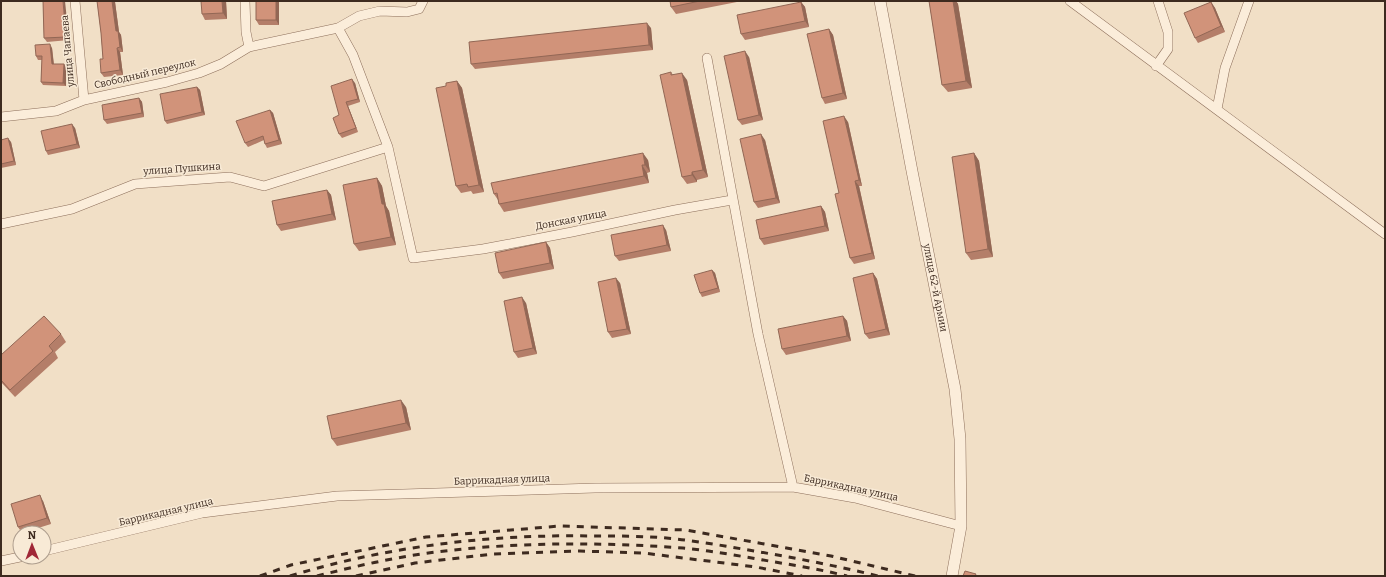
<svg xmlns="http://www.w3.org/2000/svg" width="1386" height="577" font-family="Bitter,serif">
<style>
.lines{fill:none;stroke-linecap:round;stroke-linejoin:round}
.minor-casing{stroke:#8d6f5b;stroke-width:10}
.tertiary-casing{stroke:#8d6f5b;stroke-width:12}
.minor{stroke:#fbedda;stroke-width:9}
.tertiary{stroke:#fbedda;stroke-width:11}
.rail{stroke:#3d2a1f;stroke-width:3;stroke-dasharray:7 7;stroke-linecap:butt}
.wall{fill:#b47e69}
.shaded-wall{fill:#926755}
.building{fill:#d1937a;stroke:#926755}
.labels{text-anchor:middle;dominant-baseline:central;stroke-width:3;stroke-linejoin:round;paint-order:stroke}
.street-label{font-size:10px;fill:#3d2a1f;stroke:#f8ead6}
</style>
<rect width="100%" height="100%" fill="#f1dfc6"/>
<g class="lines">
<defs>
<path id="minor" d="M75,1L84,100
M245,1L246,32L249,47
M1070,1L1385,234
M338,28L353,55L388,147L413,258L483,249L572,232L675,210L732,200
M707,58L758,334L793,487
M1156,66L1168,49V32L1158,1
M1217,109L1225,68L1249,1
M1,117L56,111L84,100L167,82L199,73L221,64L249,47L338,28L359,16L380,11L407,12L419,9L423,1
M1,224L72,209L135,184L230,177L264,186L388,147
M44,551L202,513L337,496L595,488L793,487L855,498L961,526
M1,561L20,557"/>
<g id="tertiary">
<path id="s1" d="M880,1L912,171L955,389L960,439L961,526L952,576"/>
</g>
</defs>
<!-- minor casing -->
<use href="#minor" class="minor-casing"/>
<!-- tertiary casing -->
<use href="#tertiary" class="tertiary-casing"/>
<!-- minor -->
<use href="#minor" class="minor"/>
<!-- tertiary -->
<use href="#tertiary" class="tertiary"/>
<!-- rail -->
<path class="rail" d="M260,576L291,565L426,537L560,526L686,530L831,556L915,576
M290,576C388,546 492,534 594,536C624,536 655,536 685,540C708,543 731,547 754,551C796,558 837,566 878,576
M317,576C356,566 396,557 436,552C517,542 601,542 683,548C714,551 745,557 775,562C799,566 823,570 847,576
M356,576L415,563L493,554L580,551L643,553L756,567L802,576"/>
</g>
<!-- wall -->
<path class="wall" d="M43,1L69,40L47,42L44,38Z
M97,1H116V2H115L119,32L121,35L123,52H120L123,75L104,77L101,73L103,59L101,33Z
M226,1L227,19L205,20L202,14Z
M279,1V25H259L256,20Z
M322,1H343L323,2Z
M670,1H742L676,14L671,7Z
M929,1H956L958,4L972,88L948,92L942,85Z
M801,2L805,7L809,27L745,40L741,34Z
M1211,2L1215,8L1225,32L1198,43L1195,38Z
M651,28L653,50L475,69L471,64Z
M829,29L833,35L847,99L825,104L822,98Z
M52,48L54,64H64L66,68V86L43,85L41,82L42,60H38L36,56Z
M749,57L763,120L742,125L738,120Z
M671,72L673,75L687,80L708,177L697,180V182L687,184L682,177Z
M457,81L462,88L484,192L473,194L471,191L461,193L456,186L446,86Z
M355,83L360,102L348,106L358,132L342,138L339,134V115Z
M197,87L200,90L205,115L167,124L165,121Z
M139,98L142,102L144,117L107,124L104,120Z
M270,110L273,113L282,144L267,148L265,144L264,140L248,147L245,143Z
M848,122L862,186H859L875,259L854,264L850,258L839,193Z
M75,128L80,148L48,155L46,151Z
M1,140L11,142L16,165L1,168Z
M765,140L780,203L758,208L754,202Z
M974,153L979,161L993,257L971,260L966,253Z
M648,160L650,172L647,173L649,183L504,212L499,204L498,200L494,194Z
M377,178L382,186L386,206L389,211L396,245L359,251L354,244Z
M327,190L331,195L336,220L281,231L277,225Z
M821,206L825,212L829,231L764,245L760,239Z
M666,230L671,251L619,261L615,256Z
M546,242L550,248L554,269L503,279L499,273Z
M712,270L715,273L720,292L702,297L700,293Z
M873,273L877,279L890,335L869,339L865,334Z
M620,283L631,334L612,338L608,332Z
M526,303L537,354L518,358L514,352Z
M843,316L847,321L851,341L786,355L782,349Z
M61,334L66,342L55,352L58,358L15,397L1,382V355Z
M406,407L411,430L337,446L332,439Z
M43,501L51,524L22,533L18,527Z"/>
<!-- shaded-wall -->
<path class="shaded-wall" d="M63,1H65L69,40L66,37Z
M112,1H114L115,2L119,32L121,35L123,52L120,47L116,31Z
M222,1H226L227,19L223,13Z
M276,1H279V25L276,20Z
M953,1H956L958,4L972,88L966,81Z
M801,2L805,7L809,27L805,21Z
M1211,2L1215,8L1225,32L1221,26Z
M647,23L651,28L653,50L649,45Z
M829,29L833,35L847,99L843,93Z
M50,44L52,48L54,68L52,64Z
M117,48L120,52L123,75L120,70Z
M745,51L749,57L763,120L759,115Z
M64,64L66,68V86L63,83Z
M682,73L687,80L708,177L703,170Z
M352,79L355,83L360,102L358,99Z
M457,81L462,88L484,192L479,185Z
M197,87L200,90L205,115L202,112Z
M139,98L142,102L144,117L142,113Z
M346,102L348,106L358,132L356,128Z
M270,110L273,113L282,144L279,140Z
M844,116L848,122L862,186L859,180Z
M72,124L75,128L80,148L77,144Z
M761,134L765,140L780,203L776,198Z
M8,138L11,142L16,165L14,161Z
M643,153L648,160L650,172L645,165Z
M974,153L979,161L993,257L988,249Z
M642,165L647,173L649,183L644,176Z
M692,172L697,180V182L692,175Z
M377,178L382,186L386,206L389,211L396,245L391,237L382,204Z
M855,181L859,186L875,259L872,253Z
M327,190L331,195L336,220L332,214Z
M821,206L825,212L829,231L825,226Z
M663,225L666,230L671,251L667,245Z
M546,242L550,248L554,269L550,263Z
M712,270L715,273L720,292L718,288Z
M873,273L877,279L890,335L886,329Z
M616,278L620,283L631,334L627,329Z
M522,297L526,303L537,354L533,348Z
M843,316L847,321L851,341L847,336Z
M401,400L406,407L411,430L406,423Z
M40,495L43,501L51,524L47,518Z"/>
<!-- building -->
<path class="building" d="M43,1H63L66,37L44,38Z
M97,1H112L116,31H118L120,47L117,48L120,70L101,73L100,59H103L101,33Z
M201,1H222L223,13L202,14Z
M256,1H276V20H256Z
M670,1H700L671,7Z
M929,1H953L966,81L942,85Z
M801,2L805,21L741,34L737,15Z
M1211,2L1221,26L1195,38L1184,13Z
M647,23L649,45L471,64L469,42Z
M829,29L843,93L822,98L807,34Z
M50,44L52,64H64L63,83L41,82L42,56H36L35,45Z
M745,51L759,115L738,120L724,56Z
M671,72V75L682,73L703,170L692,172V175L682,177L660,75Z
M352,79L358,99L346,102L356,128L339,134L333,118L339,115L331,86Z
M457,81L479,185L468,187L467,184L456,186L436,88L446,86V83Z
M197,87L202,112L165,121L160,94Z
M139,98L142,113L104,120L102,105Z
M270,110L279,140L265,144L263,136L245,143L236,121Z
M844,116L859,180L855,181L872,253L850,258L835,194L839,193L823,121Z
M72,124L77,144L46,151L41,131Z
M761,134L776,198L754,202L740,139Z
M8,138L14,161L1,164V140Z
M643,153L645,165H642L644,176L499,204L497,193L494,194L491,183Z
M974,153L988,249L966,253L952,157Z
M377,178L382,204H384L391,237L354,244L343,185Z
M327,190L332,214L277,225L272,201Z
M821,206L825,226L760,239L756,220Z
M663,225L667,245L615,256L611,235Z
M546,242L550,263L499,273L495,253Z
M712,270L718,288L700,293L694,275Z
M873,273L886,329L865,334L853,278Z
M616,278L627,329L608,332L598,282Z
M522,297L533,348L514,352L504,301Z
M44,316L61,334L49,346L53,351L10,390L1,380V355Z
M843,316L847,336L782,349L778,329Z
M401,400L406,423L332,439L327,416Z
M40,495L47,518L18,527L11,504Z
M965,571L976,574L975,576H963Z"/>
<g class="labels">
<!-- street labels -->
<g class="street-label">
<text transform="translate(68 51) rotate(-95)">улица Чапаева</text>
<text transform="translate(145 74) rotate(-13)">Свободный переулок</text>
<text transform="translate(182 169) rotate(-4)">улица Пушкина</text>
<text transform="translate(571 220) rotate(-11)">Донская улица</text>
<text stroke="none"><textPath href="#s1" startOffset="292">улица 62-й Армии</textPath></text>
<text transform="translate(502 480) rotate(-2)">Баррикадная улица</text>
<text transform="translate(851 488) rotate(12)">Баррикадная улица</text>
<text transform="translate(166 512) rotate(-13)">Баррикадная улица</text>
</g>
</g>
<!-- border -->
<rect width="1386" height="577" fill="none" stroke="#3d2a1f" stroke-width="4"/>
<!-- north arrow -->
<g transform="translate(32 545) rotate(359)"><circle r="19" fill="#f8ead6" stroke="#ad9d8d"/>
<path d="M0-3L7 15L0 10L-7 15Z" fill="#a02737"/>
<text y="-6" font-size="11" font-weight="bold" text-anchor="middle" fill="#3d2a1f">N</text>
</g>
</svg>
